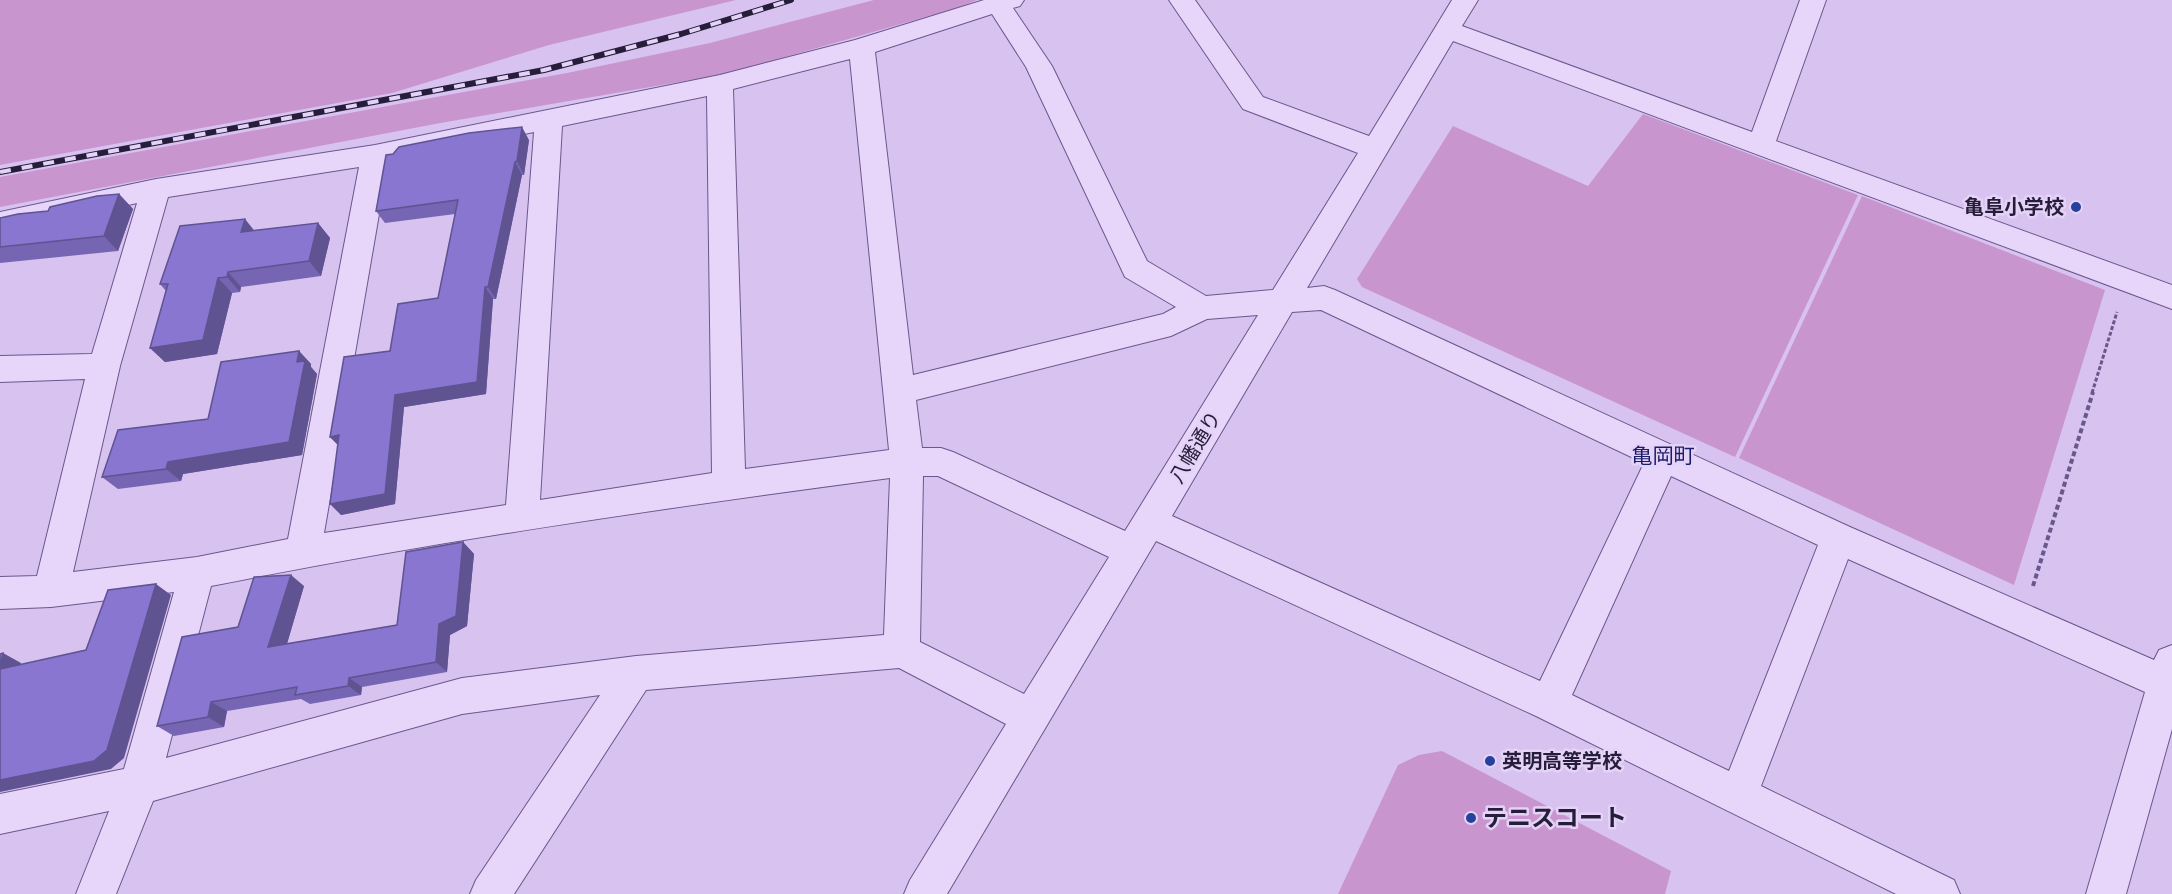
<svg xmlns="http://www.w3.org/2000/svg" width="2172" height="894" font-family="'Roboto Serif','Noto Sans JP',serif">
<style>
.green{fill:#c995cf}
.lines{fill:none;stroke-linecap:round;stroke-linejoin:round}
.minor-casing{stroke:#68588b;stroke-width:2}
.path-far1{stroke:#68588b;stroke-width:3;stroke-dasharray:4 2;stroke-linecap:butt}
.path{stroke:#68588b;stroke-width:4;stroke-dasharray:5 3;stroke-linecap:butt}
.minor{fill:#e8d6fa;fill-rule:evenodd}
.rail-casing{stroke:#251d3a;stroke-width:6}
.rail{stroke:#e4d2f7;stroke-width:4;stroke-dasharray:11;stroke-linecap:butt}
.wall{fill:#7565b3}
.shaded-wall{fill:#5f5392}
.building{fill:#8876d0;stroke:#5f5392;stroke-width:1.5}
.poi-dot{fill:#25409d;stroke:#e4d2f7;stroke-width:2}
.labels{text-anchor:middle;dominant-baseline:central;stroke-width:5;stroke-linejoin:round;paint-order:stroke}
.poi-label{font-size:20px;font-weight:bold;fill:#251d3a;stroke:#e4d2f7;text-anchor:end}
.street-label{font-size:20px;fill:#251d3a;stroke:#e4d2f7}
.neighbourhood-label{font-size:21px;fill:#1a1b69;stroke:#e4d2f7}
.near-poi-label{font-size:24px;font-weight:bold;fill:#251d3a;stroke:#e4d2f7;text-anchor:start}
</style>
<rect width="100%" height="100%" fill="#d8c2f0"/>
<!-- green -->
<path class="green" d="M0,0H736L549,45L392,93L0,165Z
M874,0H977L957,8L726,74L435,124L0,207V177L567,73L710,43Z
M1643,114L1858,195L1735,457L1362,287L1357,279L1453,126L1588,186Z
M1862,196L2105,290L2014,585L1739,458Z
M1442,751L1671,871L1665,894H1338L1398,765L1419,755Z"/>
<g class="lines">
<defs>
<path id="minor" d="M984,0H1024L1020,6L1013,8L1052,66L1147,261L1206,296L1273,290L1358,153L1243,109L1169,0H1195L1263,97L1369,136L1452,0H1478L1462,26L1752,132L1800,0H1826L1776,141L2172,285V309L1453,41L1307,288L1324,286L1335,290L1850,527L2154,660L2159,650L2172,645V729L2126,894H2086L2145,692L1848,559L1761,786L1954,880L1960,894H1896L1536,716L1156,541L947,894H904L910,880L1006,724L899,668L646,690L514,894H470L476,880L600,695L462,714L153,801L116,894H76L109,811L0,834V794L124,769L174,592L51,607L0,609V577L37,576L85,379L0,382V356L92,354L137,203L0,234V212L156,179L375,145L720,75L855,40ZM992,14L1026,67L1125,277L1176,307L1163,314L913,375L875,52ZM850,59L889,450L745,469L733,89ZM707,96L712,473L540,500L562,126ZM534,132L506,505L324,533L388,162ZM359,167L288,539L197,557L73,572L120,366L168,197ZM1321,310L1644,463L1540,681L1172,516L1292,312ZM1258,315L1125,531L953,452L941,448H922L916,400L1171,336L1207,319ZM923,476H938L1109,557L1024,694L920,642ZM1671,476L1818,545L1729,771L1572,695ZM890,478L884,635L636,656L462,678L166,758L211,586C435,541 663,508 890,478Z"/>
</defs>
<!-- minor casing -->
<use href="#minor" class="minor-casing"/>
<!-- path-far1 -->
<path class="path-far1" d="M2092,393L2117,312"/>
<!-- path -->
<path class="path" d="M2033,586L2093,392"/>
<!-- minor -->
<use href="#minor" class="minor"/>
<defs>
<path id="rail" d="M0,172L544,70L681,34L791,0"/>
</defs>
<!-- rail casing -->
<use href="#rail" class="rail-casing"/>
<!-- rail -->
<use href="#rail" class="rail"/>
</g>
<!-- wall -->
<path class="wall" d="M529,140L524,175H522L496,299H493L486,394L404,407L395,504L341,515L337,444L330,437L390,351L438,298L455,214L385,223L376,211Z
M119,194L133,209L118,251L0,263V218L48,211Z
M318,223L330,238L321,276L241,287L240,292L232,293L217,354L165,362L150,348L166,291L160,284L255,231Z
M299,351L311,364V367L317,374L302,455L183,474L181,481L118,489L102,477L208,419Z
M463,542L474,554L467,626L450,635L447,672L362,687L361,695L310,704L301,699L227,711L224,727L174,736L157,726L238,627L304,586L287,644L397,625Z"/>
<!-- shaded-wall -->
<path class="shaded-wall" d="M522,127L529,140L524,175L517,161Z
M515,162L522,175L496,299L488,287Z
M119,194L133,209L118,251L104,236Z
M245,219L257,234L241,232Z
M318,223L330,238L321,276L309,261Z
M228,272L241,287L240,292L227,277Z
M218,278L232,293L217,354L165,362L150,348Z
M485,287L493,299L486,394L404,407L395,504L341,515L330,504L395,395Z
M299,351L311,364V367L317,374L302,455L183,474L181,481L166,469L168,462L297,362Z
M339,435L341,448L330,437Z
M463,542L474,554L467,626L450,635L447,672L436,662L439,624Z
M291,575L304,586L283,657L268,647Z
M156,584L171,595L124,758L111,769L0,792V780Z
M3,653L21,663L18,678L0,669Z
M349,678L362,687L361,695L348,686Z
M211,702L227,711L224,727L208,717Z"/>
<!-- building -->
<path class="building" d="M522,127L517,161L515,162L488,287H485L477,382L395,395L385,494L330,504L339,435L330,437L344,357L390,351L398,304L438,298L458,200L376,211L386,155L393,154L399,147L469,133Z
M119,194L104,236L0,247V218L18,214L48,211L50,207L97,196Z
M245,219L241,232L318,223L309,261L228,272L227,277L218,278L203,340L150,348L168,284H160L180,226Z
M299,351L297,362L305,361L289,442L168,462L166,469L102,477L118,430L208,419L221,362Z
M463,542L456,616L439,624L436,662L349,678L348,686L295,695L297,687L211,702L208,717L157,726L182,637L238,627L254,577L291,575L268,647L397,625L406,552Z
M156,584L107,750L94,761L0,780V669L86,650L108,590Z
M3,653L0,668V654Z"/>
<!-- markers -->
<g class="poi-dot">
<circle cx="2076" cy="207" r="6"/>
<circle cx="1490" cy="761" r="6"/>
<circle cx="1471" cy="818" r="6"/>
</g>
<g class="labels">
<!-- poi labels -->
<g class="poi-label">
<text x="2064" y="207">亀阜小学校</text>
<text x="1502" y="761" text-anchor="start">英明高等学校</text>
</g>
<!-- street labels -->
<g class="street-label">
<text transform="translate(1195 447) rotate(-59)">八幡通り</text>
</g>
<!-- neighbourhood labels -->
<g class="neighbourhood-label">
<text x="1663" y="456">亀岡町</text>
</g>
<!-- near-poi labels -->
<g class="near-poi-label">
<text x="1483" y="818">テニスコート</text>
</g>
</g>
</svg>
